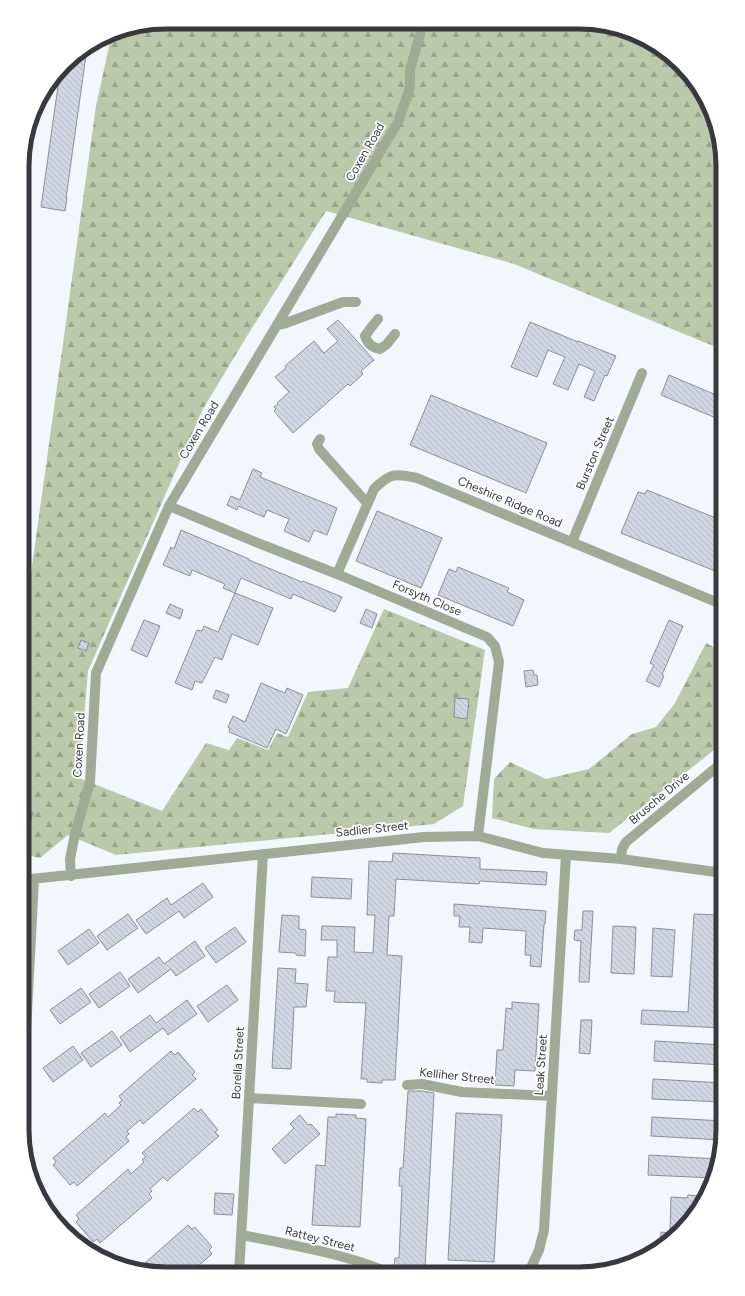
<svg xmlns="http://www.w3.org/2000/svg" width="745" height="1296" font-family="Figtree,sans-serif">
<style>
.forest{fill:url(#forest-firs)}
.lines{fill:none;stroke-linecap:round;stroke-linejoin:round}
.stream{stroke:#909abe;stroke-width:3}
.building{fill:url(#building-back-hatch);stroke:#8a8d9a}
.minor{stroke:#a1aa95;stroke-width:10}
.labels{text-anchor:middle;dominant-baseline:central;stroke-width:3.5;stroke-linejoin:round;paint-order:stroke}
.street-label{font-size:12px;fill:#38393f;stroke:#fff}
.rim{fill:none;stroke:#38393f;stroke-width:5}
</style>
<defs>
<pattern id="forest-firs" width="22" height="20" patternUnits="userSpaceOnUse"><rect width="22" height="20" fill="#bbc8a9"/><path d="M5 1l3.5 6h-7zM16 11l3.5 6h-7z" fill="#99a38b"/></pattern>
<pattern id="building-back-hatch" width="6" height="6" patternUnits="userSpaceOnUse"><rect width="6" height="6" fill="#d2d6e3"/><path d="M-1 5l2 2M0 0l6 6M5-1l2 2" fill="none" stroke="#b5b8c4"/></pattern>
</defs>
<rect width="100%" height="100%" fill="#f4f6fe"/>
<!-- forest -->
<path class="forest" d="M166,22L607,25L674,58L715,120L723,166V350L514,264L326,211L247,336L203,409L88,671L79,778L162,811L206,743L229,750L237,738L268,750L277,733L288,737L308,692L348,688L384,609L485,650L463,806L434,824L116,855L68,835L40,858L22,854L23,631L96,106L112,33Z
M706,643L723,652V743L609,833L534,829L492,818L494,779L510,762L546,779L589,769L632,734L656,727L675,703Z"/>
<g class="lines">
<!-- stream -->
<path class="stream" d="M22,848L32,813"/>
</g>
<!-- building -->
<path class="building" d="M87,48L66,198H67L65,211L41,207L60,72L71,58Z
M338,320L374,360L361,371L363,374L350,386L348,384L293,433L274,411L276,409L274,407L278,404L277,403L289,392L275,377L286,368L285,366L314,341L324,353L338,341L327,329Z
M530,322L578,342V341L616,356L607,376L605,375L594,401L584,397L595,371L579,364L568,390L553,384L565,357L548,350L537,377L511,367Z
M669,375L723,398V421L661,395Z
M431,395L547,443L526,493L410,445Z
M253,469L262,473L260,477L337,508L327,535L314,530L309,542L284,531L289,519L267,510L264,517L238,506L237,510L227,505L231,496L240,500Z
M647,490L723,521V565L720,573L621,533L638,492L645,494Z
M377,511L442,538L421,588L356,561Z
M181,530L249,559V560L302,582L303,581L342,597L335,612L293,594L291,599L241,578L235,593L273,608L258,645L232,634L222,660L215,657L202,683L195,681L192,690L175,683L197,630L202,631L204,626L218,632L235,593L223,588L225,584L192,570L190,576L163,565L171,547L174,549Z
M458,567L509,588L507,592L524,600L513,626L438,595L449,569L456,572Z
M170,604L183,610L180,619L166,613Z
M366,609L377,614L372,628L360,623Z
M144,620L160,626L147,657L131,650Z
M669,620L683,626L662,675L664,676L659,687L646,681L654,665L650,663Z
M81,640L89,643L86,651L78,648Z
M533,670L534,675H537L538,685L526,687L524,671Z
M261,683L285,693L287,688L303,695L286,734L276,729L267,748L229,732L230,728L228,727L233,716L245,722Z
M216,690L229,695L226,703L213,698Z
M455,698L469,699L467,719L454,717Z
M393,853L480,858V869L547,872L546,885L480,881L479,884L396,879L394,916H389L387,955L402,956L395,1080H382V1083L367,1082V1079H361L366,1003L334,1002L335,991H326L328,957H337V940H321L322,926L355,927L354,952L373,953L375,915H367L369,861L392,862Z
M312,877L352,879L351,899L311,897Z
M203,883L213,897L184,918L179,911L146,934L136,920L167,898L171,905Z
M454,904L546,911L545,924H544L541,967L530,966L531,955H525L526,931L483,928L482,943L469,942L470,927H459L460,916H454Z
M583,911H593L589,982H579L581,941L574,940L575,930H582Z
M128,914L138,928L107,950L97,936Z
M694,914L723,915V968L720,1014H723V1028L641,1024L642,1010L688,1012Z
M282,915L299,916V929L306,930L305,956L296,955V953L279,952Z
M613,926L636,927L634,974L611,973Z
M235,927L246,942L216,963L205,948Z
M653,928L675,930L672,977L651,976Z
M89,929L99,943L68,965L58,951Z
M195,941L205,956L176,976L171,969L138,993L128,979L159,957L164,964Z
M278,968L296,969L295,983L308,984L306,1007H294L291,1069L272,1068Z
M120,972L130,986L99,1008L89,994Z
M227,985L238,1000L208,1022L197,1006Z
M81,988L91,1002L60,1024L50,1010Z
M187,1000L197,1014L168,1035L163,1028L130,1052L120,1037L150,1015L156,1023Z
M512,1002L539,1004L535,1071L515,1070L514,1086L495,1085L497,1050H503L506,1008L512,1009Z
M581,1020H592L590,1054L579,1053Z
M112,1031L122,1045L91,1067L81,1053Z
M655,1041L723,1045V1065L654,1061Z
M73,1046L83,1060L53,1082L43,1068Z
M171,1051L175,1055L178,1052L195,1072L192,1075L196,1079L143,1124L140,1120L127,1131L129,1134L126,1137L129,1141L77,1186L74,1182L70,1185L53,1165L56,1162L53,1158L105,1113L108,1117L121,1105L119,1103L122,1100L119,1096Z
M653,1079L723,1083V1102L652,1099Z
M408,1091H422L434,1093L425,1268L394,1267L395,1258H399L402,1186H399L400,1168H403Z
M194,1108L198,1112L201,1109L218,1130L215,1132L219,1136L167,1181L163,1177L150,1189L152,1191L149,1194L152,1198L100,1243L97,1239L93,1242L76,1222L79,1219L76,1215L128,1169L131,1174L144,1162L142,1160L146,1157L142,1153Z
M456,1113L502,1115L494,1262L448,1260Z
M336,1114L356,1115V1118L366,1119L360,1227L312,1225L316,1165L325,1166L328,1117H336Z
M300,1115L308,1125L311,1124L320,1134L285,1164L272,1149L294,1128L290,1124Z
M652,1117L723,1121L722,1140L651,1136Z
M649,1155L718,1159L714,1178L648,1175Z
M215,1193L234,1194L232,1215L214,1214Z
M688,1195L699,1196V1197L704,1199L693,1217L666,1244L660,1248L661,1232L670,1233L671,1197L687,1198Z
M188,1225L192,1229L195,1227L212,1247L209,1250L212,1254L190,1273H147L137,1270Z"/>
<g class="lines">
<!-- minor -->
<path class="minor" d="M378,319L370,329L365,336C368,344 371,347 380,349L387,344L395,334
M277,325L286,323L343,302H356
M320,439L317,444L319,449L367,503
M169,506L253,541L337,574L487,637L495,646L499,662L478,836
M572,542L642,373
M337,574L374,489C390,473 395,473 417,478L721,604L723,606
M621,859L622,849L626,842L723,762
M71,876L70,859L75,834L90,782L96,673L169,506L398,122L408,94L410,86V70L423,24
M22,880L424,837L478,836L543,853L621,859L723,873
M407,1085L422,1084L462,1092L552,1096
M249,1098L361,1104
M22,1108L34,879
M242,1235C291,1245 343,1253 390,1273
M239,1273L263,854
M528,1274L539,1250L544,1230L566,855"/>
</g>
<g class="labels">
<!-- street labels -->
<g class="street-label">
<text transform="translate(365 152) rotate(-60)">Coxen Road</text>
<text transform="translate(199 430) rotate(-59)">Coxen Road</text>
<text transform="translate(595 453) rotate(-67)">Burston Street</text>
<text transform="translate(510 502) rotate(23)">Cheshire Ridge Road</text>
<text transform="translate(427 598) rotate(23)">Forsyth Close</text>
<text transform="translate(79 745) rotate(-87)">Coxen Road</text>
<text transform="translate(659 798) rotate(-40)">Brusche Drive</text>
<text transform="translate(372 829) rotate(-6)">Sadlier Street</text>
<text transform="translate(238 1063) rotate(-87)">Borella Street</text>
<text transform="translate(541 1065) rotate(-86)">Leak Street</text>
<text transform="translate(457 1076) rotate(6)">Kelliher Street</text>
<text transform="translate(320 1239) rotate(14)">Rattey Street</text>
</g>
</g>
<!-- crop -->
<path d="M0 0H745V1296H0ZM166 29H579A137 137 0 0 1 716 166V1130A137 137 0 0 1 579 1267H166A137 137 0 0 1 29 1130V166A137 137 0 0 1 166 29Z" fill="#fff" fill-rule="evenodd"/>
<path class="rim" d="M166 29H579A137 137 0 0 1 716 166V1130A137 137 0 0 1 579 1267H166A137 137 0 0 1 29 1130V166A137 137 0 0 1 166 29Z"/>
</svg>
